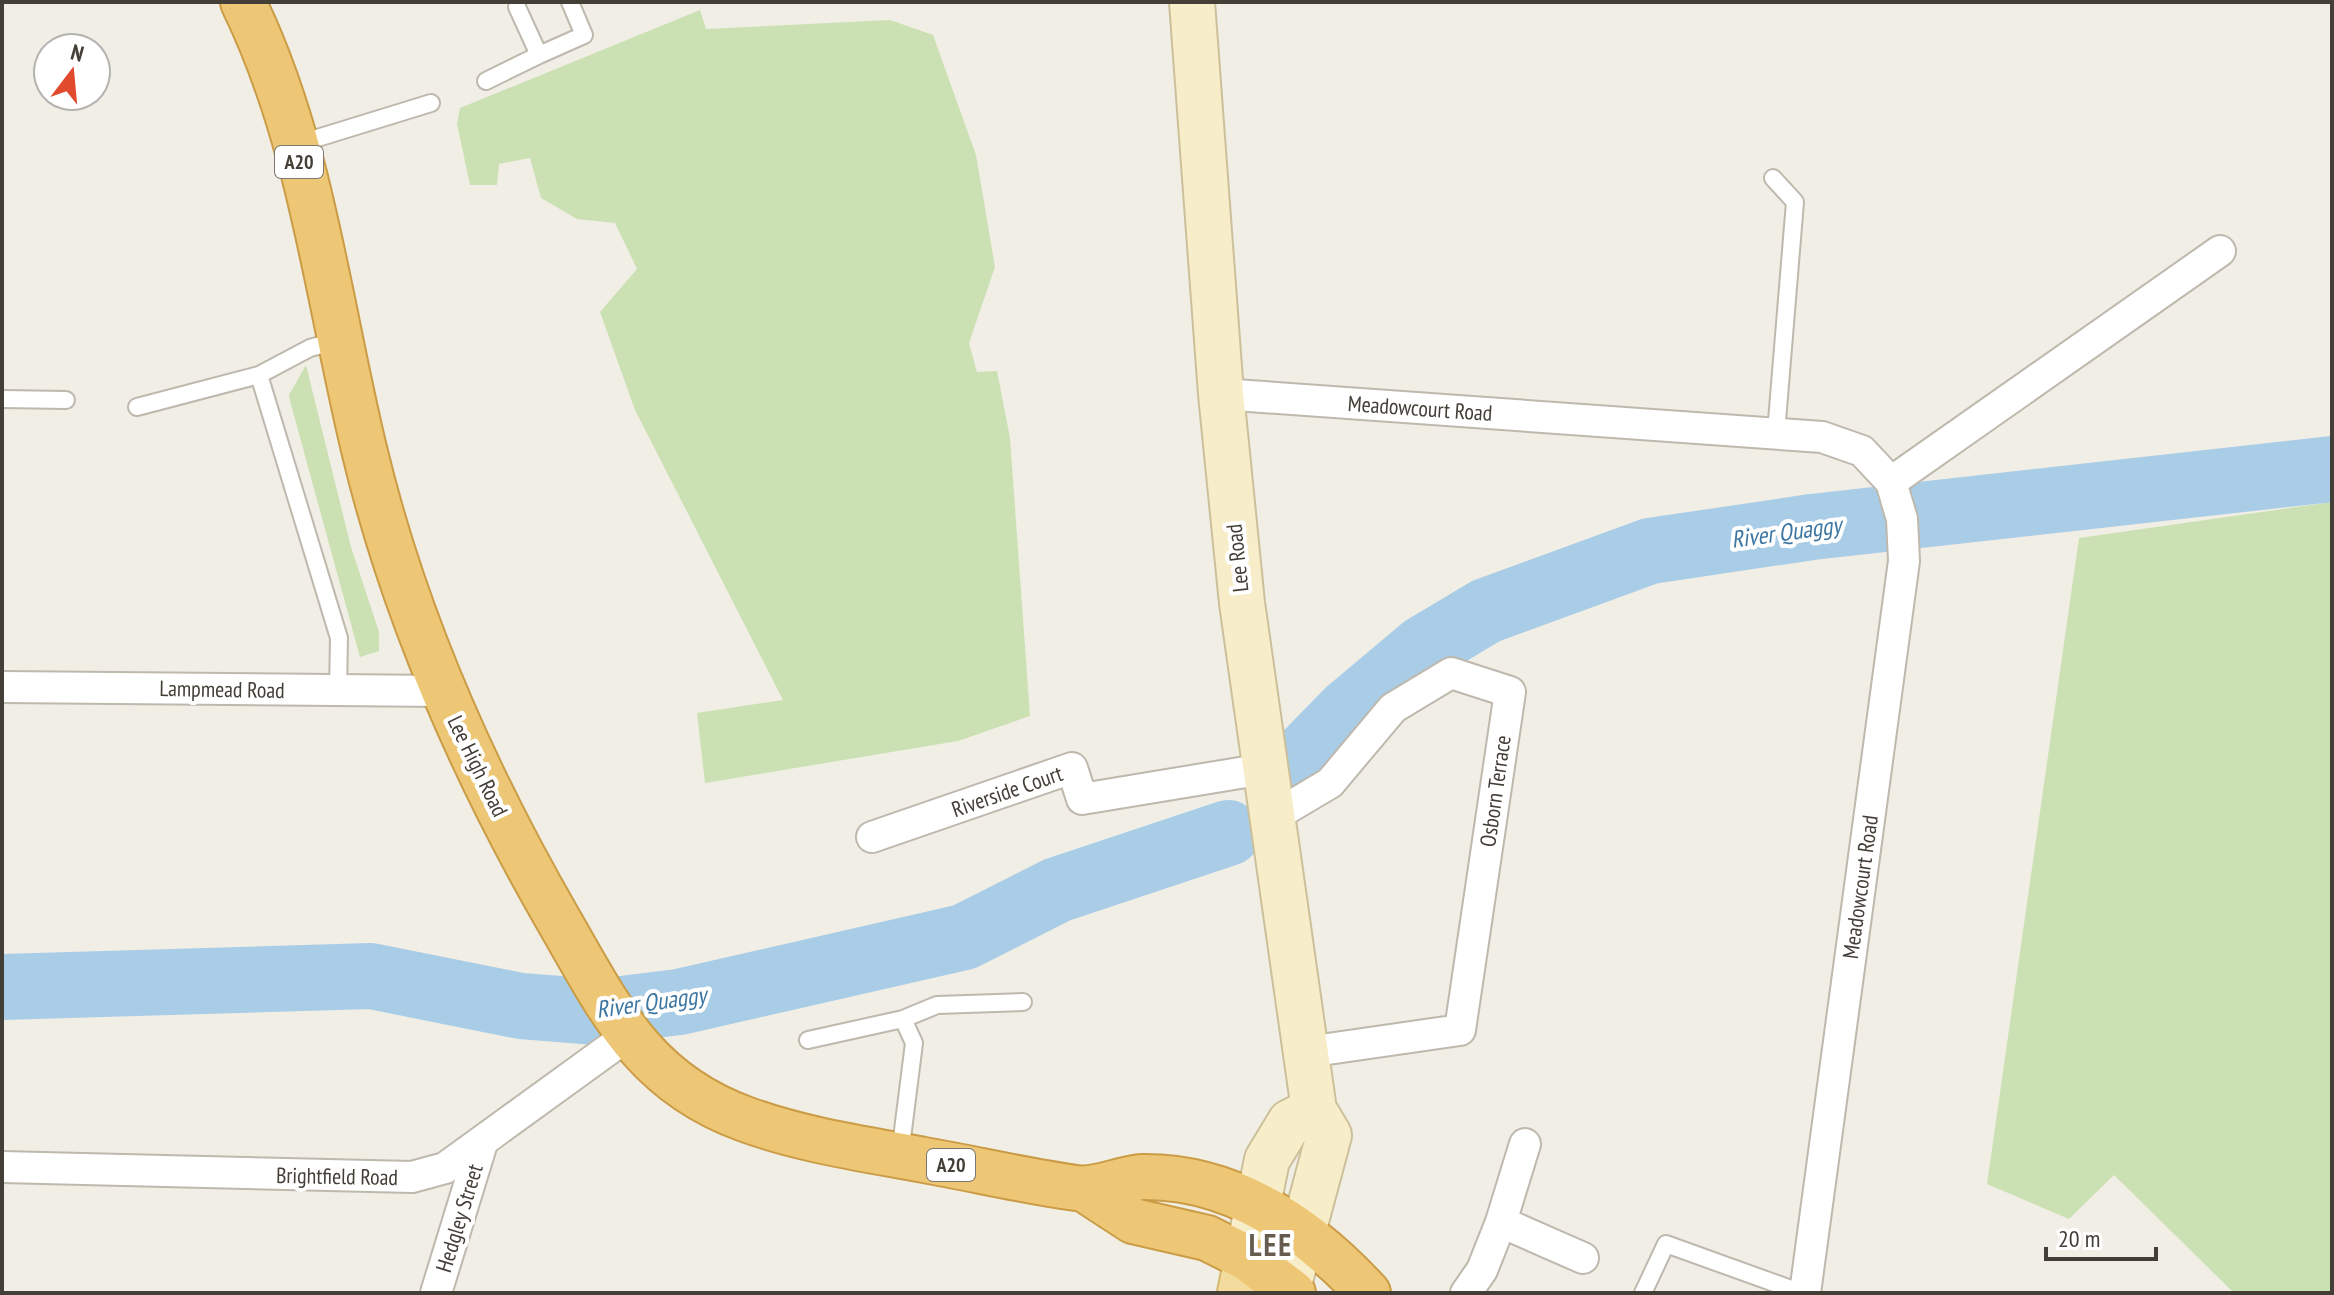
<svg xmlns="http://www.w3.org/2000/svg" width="2334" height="1295" font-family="'PT Sans Narrow',sans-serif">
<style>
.green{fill:#cce1b3}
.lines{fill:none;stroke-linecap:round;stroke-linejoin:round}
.stream{stroke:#a9cde7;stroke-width:11}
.river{stroke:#a9cde7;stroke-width:66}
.lane-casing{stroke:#beb8ad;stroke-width:20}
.street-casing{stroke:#beb8ad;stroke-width:34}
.secondary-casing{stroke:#ccc09b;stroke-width:48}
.primary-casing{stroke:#d6b870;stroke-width:48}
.highway-casing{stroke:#cb9c46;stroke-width:48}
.lane{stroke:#fff;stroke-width:16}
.street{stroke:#fff;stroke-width:30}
.secondary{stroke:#f8edc9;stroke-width:44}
.primary{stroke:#f3db9e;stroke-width:44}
.highway{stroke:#edc775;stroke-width:44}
.labels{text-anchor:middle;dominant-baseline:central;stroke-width:8;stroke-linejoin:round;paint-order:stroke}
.shield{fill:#fff;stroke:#7b7872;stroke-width:2}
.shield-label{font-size:20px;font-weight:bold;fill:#433e36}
.street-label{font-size:22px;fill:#433e36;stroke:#fff}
.water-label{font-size:24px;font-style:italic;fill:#3c76a2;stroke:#fff}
.district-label{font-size:30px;font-weight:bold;letter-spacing:2px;fill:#655c4f;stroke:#fff}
</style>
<rect width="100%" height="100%" fill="#f1eee6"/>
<!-- green -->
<path class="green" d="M700,10L706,29L890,20L933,35L976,155L995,267L969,343L977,372L997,371L1010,438L1030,716L958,741L705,783L697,713L783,700L635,410L600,312L637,269L615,223L577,219L541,198L530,158L499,164L497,185H470L457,124L460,108Z
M306,365L351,547L379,632V651L360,657L290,401L289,395Z
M2332,502V1293H2234L2114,1175L2069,1219L1987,1184L2079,538Z"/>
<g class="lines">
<!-- stream -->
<path class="stream" d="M1182,848L1183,823"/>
<!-- river -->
<path class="river" d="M1302,759L1348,712L1424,648L1486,611L1650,551L1812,527L2332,469
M2,987L371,976L521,1006L597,1012L679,1002L964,937L1057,890L1228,833"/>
<defs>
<path id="lane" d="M539,55L584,35L570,2
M486,81L539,55L517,7
M298,144L431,103
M1773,178L1795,202L1776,433
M259,375L339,638L338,691
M2,399L66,400
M137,407L259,375L310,348L339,340
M903,1019L937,1005L1023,1002
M808,1040L903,1019L914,1043L900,1154
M1643,1293L1666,1244L1802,1293"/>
<path id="street" d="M1221,394L1822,437L1862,451L1891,482L2220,251
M2,687L442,691
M1271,818L1330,783L1393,708L1451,673L1510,692L1460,1030L1307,1052
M872,837L1072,768L1082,799L1264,769
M1525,1144L1501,1222L1583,1258
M2,1167L412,1177L445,1168L627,1036
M436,1293L482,1143
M1466,1293L1482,1270L1501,1222
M1805,1293L1904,561L1902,519L1891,482"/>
<path id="secondary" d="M1192,2L1221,394L1242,603L1314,1110L1329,1135L1288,1288
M1247,1258L1267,1160L1290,1122L1314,1110"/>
<path id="primary" d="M1240,1293L1247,1258"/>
<path id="highway" d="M243,2C311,141 328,300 364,449C404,617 473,772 559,921C610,1009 643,1082 745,1119C802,1140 865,1149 924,1160C975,1169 1025,1181 1076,1188C1099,1191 1120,1178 1143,1177C1233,1176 1309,1229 1368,1293
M1084,1189L1133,1221L1207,1238L1247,1258L1293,1293"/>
</defs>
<!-- lane casing -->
<use href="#lane" class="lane-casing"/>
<!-- street casing -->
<use href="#street" class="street-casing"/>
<!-- secondary casing -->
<use href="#secondary" class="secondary-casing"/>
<!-- primary casing -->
<use href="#primary" class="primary-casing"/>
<!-- highway casing -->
<use href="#highway" class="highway-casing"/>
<!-- lane -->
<use href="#lane" class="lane"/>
<!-- street -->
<use href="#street" class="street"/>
<!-- secondary -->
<use href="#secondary" class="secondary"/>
<!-- primary -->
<use href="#primary" class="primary"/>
<!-- highway -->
<use href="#highway" class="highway"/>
</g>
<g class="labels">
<!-- shield labels -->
<g class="shield">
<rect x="275" y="146" width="48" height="32" rx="6"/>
<rect x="927" y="1149" width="48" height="32" rx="6"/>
</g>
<g class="shield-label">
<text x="299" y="162">A20</text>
<text x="951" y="1165">A20</text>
</g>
<!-- street labels -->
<g class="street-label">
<text transform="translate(1420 408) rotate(4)">Meadowcourt Road</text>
<text transform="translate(1237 558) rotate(-96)">Lee Road</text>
<text transform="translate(222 689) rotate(1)">Lampmead Road</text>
<text transform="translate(478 766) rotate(64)">Lee High Road</text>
<text transform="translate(1007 791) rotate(-19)">Riverside Court</text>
<text transform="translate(1495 791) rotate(-82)">Osborn Terrace</text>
<text transform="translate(1860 887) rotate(-82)">Meadowcourt Road</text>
<text transform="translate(337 1176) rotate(1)">Brightfield Road</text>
<text transform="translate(459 1218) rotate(-73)">Hedgley Street</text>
</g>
<!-- water labels -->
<g class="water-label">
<text transform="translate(1786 532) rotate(-8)">River Quaggy</text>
<text transform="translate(651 1002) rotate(-8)">River Quaggy</text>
</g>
<!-- district labels -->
<g class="district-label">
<text x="1271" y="1244">LEE</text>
</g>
</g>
<!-- border -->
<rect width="2334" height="1295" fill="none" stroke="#433e36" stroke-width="8"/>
<!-- north arrow -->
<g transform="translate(72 72) rotate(16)"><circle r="38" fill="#ffffff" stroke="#b4b2af" stroke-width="2"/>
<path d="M0-6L14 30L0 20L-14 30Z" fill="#e14a2d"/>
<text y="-12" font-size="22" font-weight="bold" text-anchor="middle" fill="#433e36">N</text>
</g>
<!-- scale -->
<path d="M2046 1247v12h110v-12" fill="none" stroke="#433e36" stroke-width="4"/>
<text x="2058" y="1247" font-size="24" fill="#433e36" stroke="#ffffff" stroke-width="6" paint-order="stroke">20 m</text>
</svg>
